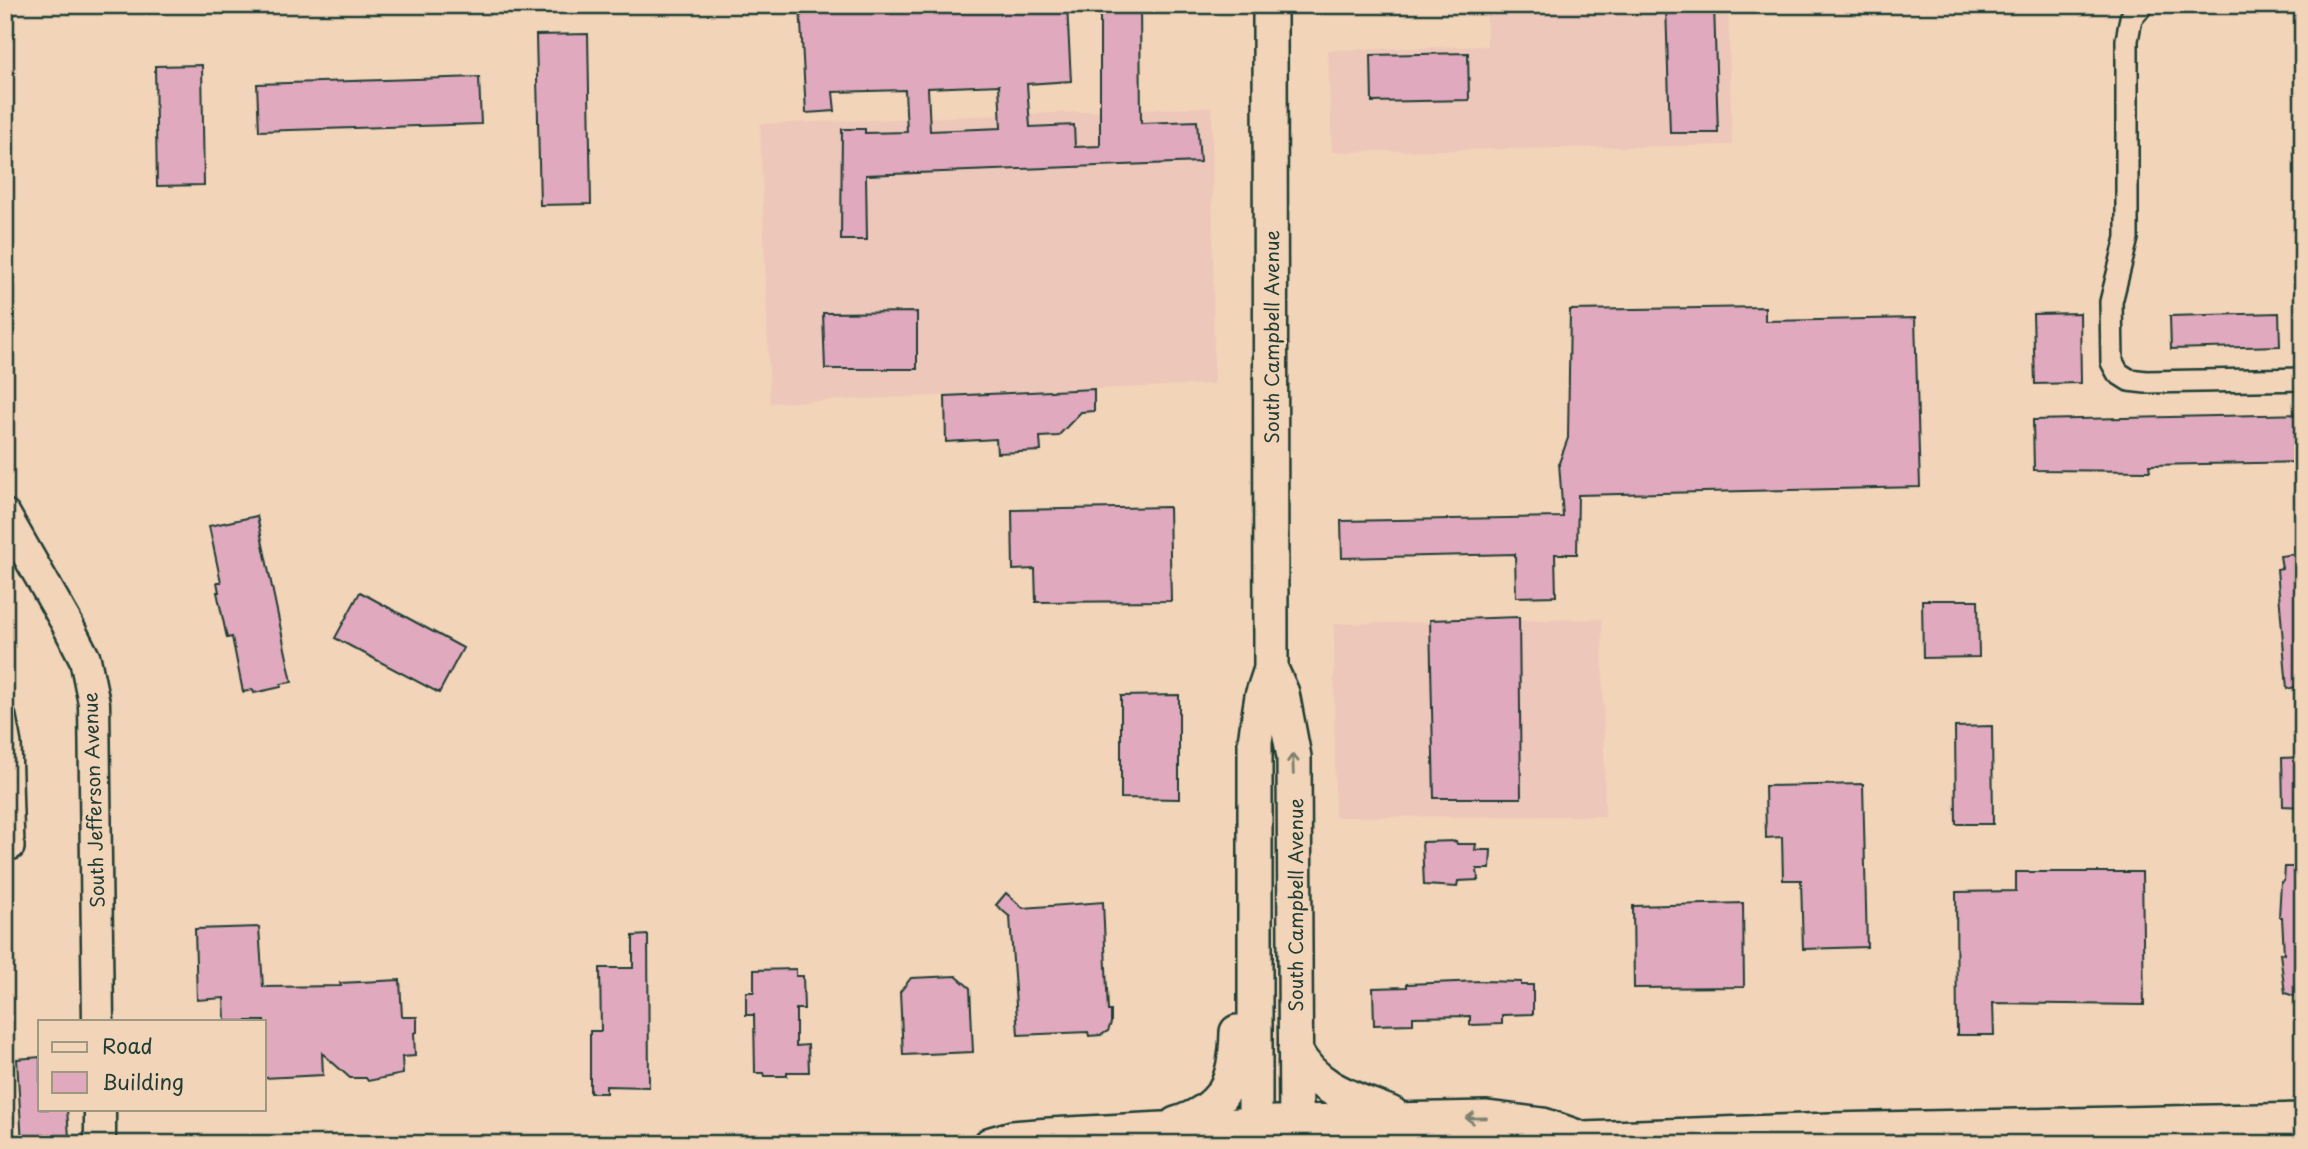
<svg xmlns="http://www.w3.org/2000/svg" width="2308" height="1149" font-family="'Playpen Sans',sans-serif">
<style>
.built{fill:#edc7ba}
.building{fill:#e0a9be;stroke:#1f3d34;stroke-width:2;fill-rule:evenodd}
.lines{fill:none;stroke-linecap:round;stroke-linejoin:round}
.street-casing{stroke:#1f3d34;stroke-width:26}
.secondary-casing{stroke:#1f3d34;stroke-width:35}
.primary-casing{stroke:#1f3d34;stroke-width:38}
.street{stroke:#f2d4b8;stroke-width:21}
.secondary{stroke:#f2d4b8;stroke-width:30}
.primary{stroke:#f2d4b8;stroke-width:33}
.oneway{stroke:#7e816f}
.labels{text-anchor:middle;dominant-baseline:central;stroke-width:6;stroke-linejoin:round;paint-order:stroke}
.street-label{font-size:19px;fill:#1f3d34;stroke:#f2d4b8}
</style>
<rect width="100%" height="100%" fill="#f2d4b8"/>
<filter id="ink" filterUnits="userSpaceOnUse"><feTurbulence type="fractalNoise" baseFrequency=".0143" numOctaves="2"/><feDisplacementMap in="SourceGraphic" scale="14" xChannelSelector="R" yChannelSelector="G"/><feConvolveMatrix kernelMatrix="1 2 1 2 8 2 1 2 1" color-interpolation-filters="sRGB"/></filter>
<g filter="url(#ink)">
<!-- built -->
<path class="built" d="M1487,5H1728L1732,145L1332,152L1328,50L1487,46Z
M1212,107L1214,384L770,403L760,124Z
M1602,619L1605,816L1335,817L1334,624Z"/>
<!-- building -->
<path class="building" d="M800,5H1067L1071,81L1027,84L1030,127L1074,125L1075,147L1100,146V5H1140L1141,123L1197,121L1200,162L866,175L867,240H841L842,129H865V133L907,132L905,90L833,92L835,111L806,113ZM999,85L1001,128L930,131L928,88Z
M1666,5H1714L1718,133H1670Z
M588,34L591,204L540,205L536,35Z
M1468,53L1469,100L1372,102L1371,55Z
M202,65L204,185L157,186L155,66Z
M479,77L481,124L259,131L257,84Z
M1765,307V321L1915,318L1920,487L1578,495L1577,554H1555L1556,596L1516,597L1515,554L1342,558L1341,521L1563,517L1559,463L1568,438L1570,310Z
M917,312V369H825L823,313Z
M2080,313L2081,383L2035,384L2033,314Z
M2279,313L2280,346L2171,349L2170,316Z
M1094,389V411L1081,412L1058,436L1040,437L1041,451L997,453L996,439L946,442L945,396Z
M2303,414V462L2149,465L2150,471L2034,470L2033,420Z
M1169,507L1171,601L1036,602L1035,569L1013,570L1012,510Z
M257,516L292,682L281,684V687L254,693L253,690L243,692L232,637L227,638L217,592H219L217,582H221L209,526Z
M2303,553V685L2287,689L2277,569L2282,568L2280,556Z
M360,592L463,648L439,693L335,638Z
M1922,600H1978L1979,657L1923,658Z
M1519,617L1521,798H1434L1430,620Z
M1179,695V799L1121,798V696Z
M1992,726L1993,824H1956L1955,727Z
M2303,757V807L2283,806L2282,758Z
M1863,784L1867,947L1803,949L1801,880H1783L1782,837L1766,838L1765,786Z
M1456,841L1457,844H1476L1475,850H1491L1490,869H1477L1478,880L1458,881L1457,887L1424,885L1422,842Z
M2285,867H2303V999L2285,993L2280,953L2284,954L2282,917H2279L2281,882L2284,881Z
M2016,872H2142L2144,1005L1993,1003L1994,1035H1957L1956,892L2016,891Z
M1006,893L1023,908L1103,902L1108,1011H1111V1023L1108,1031L1101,1035L1089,1036L1088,1032L1018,1035L1010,917L996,905Z
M1743,903L1744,987L1634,988L1633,906Z
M259,927L263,987L341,986L340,983L400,980L402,1017H417V1032L414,1033L415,1056L402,1057L403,1074L368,1081L366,1078H350L322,1053L323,1075L264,1078V1021H225L224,998L197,1000L195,929Z
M648,935L649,1087L606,1086V1093H590V1031H601L600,968H633V936Z
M796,969V976H803L804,1009H796V1046L808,1045L809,1072H787V1076H765L764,1073H755L754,1015H746V992H754V970Z
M956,976L970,988L973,1052L903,1055L900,992L911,978Z
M1481,981L1521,982V985H1533V1014L1502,1015V1024L1470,1025V1016L1413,1017V1024L1374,1025L1373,988L1407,987V984Z
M40,1057V1109H67L69,1137L49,1138V1144H22L17,1059Z"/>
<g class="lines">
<defs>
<path id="street" d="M2142,5L2131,18L2127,40V238L2111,302L2112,362L2118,373L2129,380L2146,382L2303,379
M5,717L10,744L13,848"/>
<path id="secondary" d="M5,515L66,622L85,659L94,703L98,1021
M100,1109V1144"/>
<path id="primary" d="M1271,669L1282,693L1294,757L1296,1142
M1295,1050C1314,1089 1355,1099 1392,1114
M1176,1124C1225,1109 1236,1080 1237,1032
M991,1144L1012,1138L1050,1135L1296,1122L1487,1118L1543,1125L1583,1139
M1255,1144V741L1262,696L1271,669L1270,5
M1570,1144L1583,1139L1830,1130L2303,1120"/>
</defs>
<!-- street casing -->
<use href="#street" class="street-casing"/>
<!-- secondary casing -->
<use href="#secondary" class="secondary-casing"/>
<!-- primary casing -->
<use href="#primary" class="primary-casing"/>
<!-- street -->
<use href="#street" class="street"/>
<!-- secondary -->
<use href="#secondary" class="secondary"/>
<!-- primary -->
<use href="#primary" class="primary"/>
</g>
<!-- one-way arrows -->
<defs><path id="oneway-shaft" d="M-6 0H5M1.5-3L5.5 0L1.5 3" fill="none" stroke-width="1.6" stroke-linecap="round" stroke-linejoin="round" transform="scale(1.75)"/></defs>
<g class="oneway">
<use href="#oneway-shaft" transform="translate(1293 764) rotate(-92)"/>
<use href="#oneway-shaft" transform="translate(1476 1118) rotate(179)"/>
</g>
</g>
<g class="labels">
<!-- street labels -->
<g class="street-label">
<text transform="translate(1271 337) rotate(-90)">South Campbell Avenue</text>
<text transform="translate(93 800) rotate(-92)">South Jefferson Avenue</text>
<text transform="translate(1295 905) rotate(-90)">South Campbell Avenue</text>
</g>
</g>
<!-- margin -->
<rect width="2308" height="1149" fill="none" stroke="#f2d4b8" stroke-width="28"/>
<rect x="14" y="14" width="2280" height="1121" fill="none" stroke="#1f3d34" stroke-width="2.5" filter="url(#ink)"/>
<!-- legend -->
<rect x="38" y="1020" width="228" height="91" fill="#f2d4b8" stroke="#9e9883" stroke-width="2"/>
<rect x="52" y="1042" width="35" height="10" fill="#f2d4b8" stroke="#9e9883" stroke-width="2"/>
<text x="102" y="1054" font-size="21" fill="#1f3d34">Road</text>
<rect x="52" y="1072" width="35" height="21" fill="#e0a9be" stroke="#9e9883" stroke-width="2"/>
<text x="102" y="1090" font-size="21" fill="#1f3d34">Building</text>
</svg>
